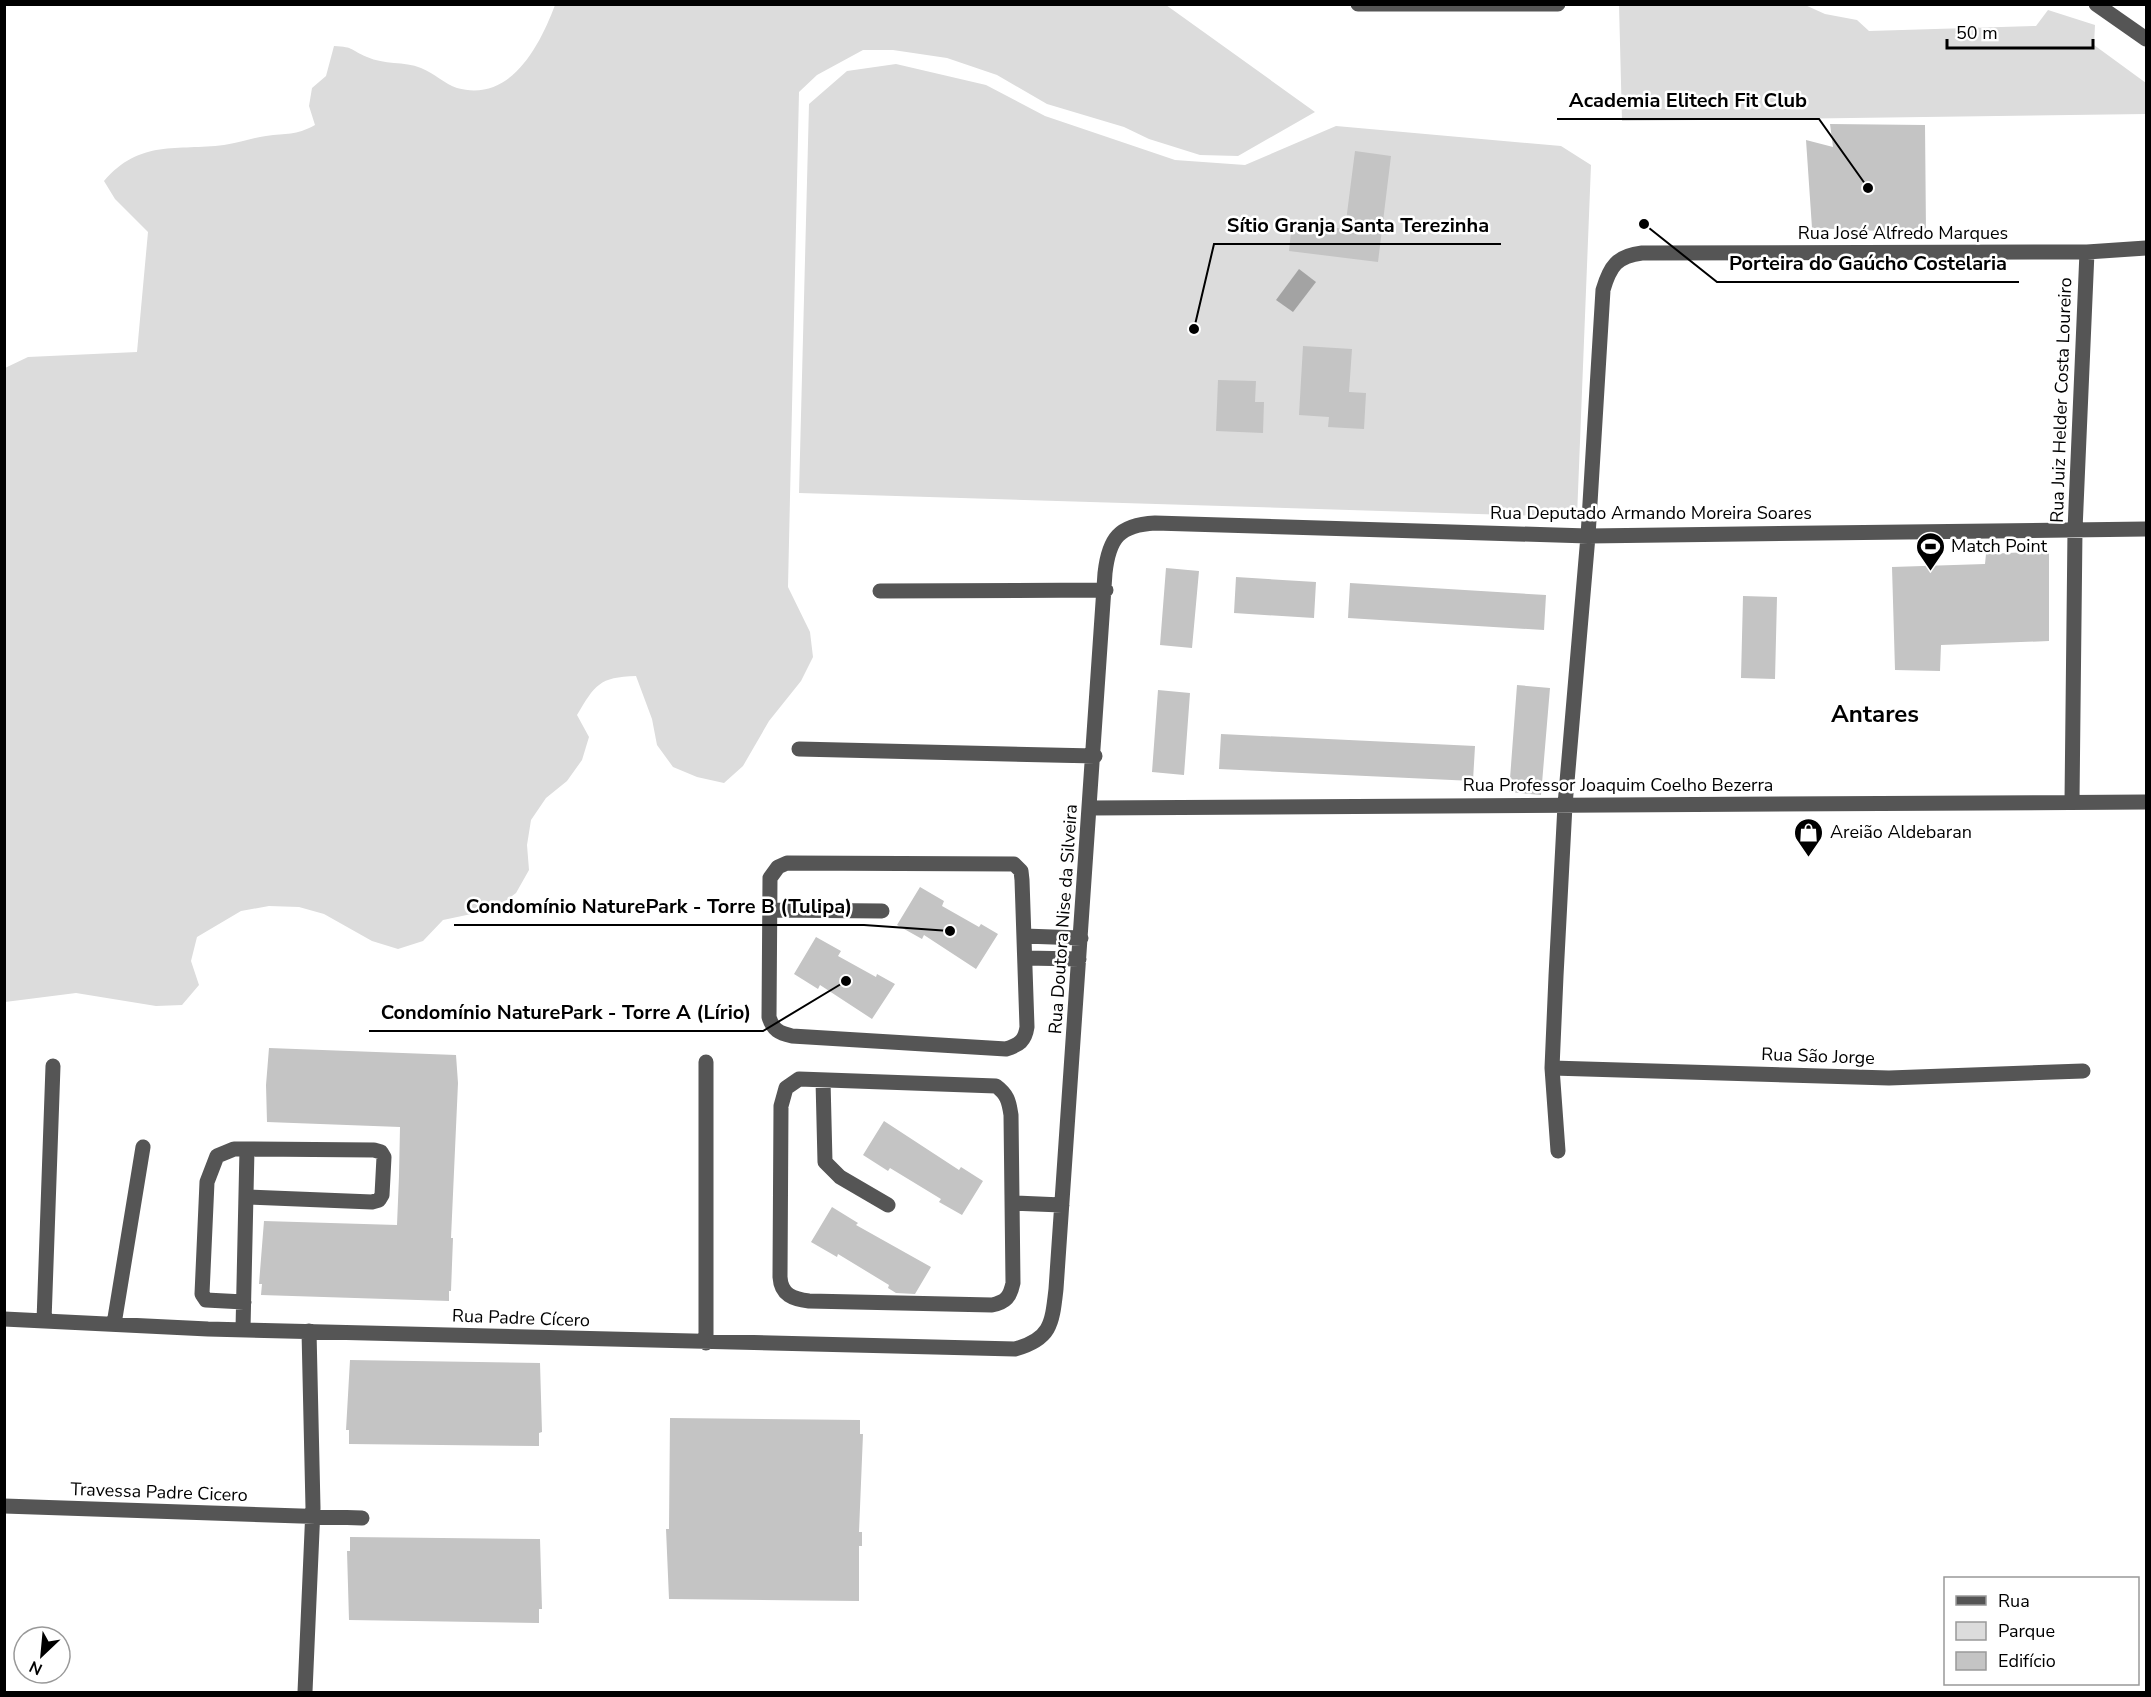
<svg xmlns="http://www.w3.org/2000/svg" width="2151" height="1697" font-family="'Nunito Sans',sans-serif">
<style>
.green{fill:#dcdcdc}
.water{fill:#a3a3a3}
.building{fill:#c4c4c4}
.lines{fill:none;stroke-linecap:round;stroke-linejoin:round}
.minor{stroke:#555;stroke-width:15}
.labels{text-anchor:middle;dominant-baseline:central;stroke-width:5;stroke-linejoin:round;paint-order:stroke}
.street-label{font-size:18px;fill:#000;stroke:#fff}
.poi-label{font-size:18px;fill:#000;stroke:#fff;text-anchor:start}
.district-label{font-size:24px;font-weight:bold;fill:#000;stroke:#fff}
.leader{fill:none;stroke:#000;stroke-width:2}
.callout-dot{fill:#000;stroke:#fff;stroke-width:2}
.callout-label{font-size:20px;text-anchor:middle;font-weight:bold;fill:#000;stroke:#fff;stroke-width:5;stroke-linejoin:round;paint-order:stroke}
</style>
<rect width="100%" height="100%" fill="#fff"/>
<!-- green -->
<path class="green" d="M555,5H1166L1315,112L1238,156L1200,155L1149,139L1124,127L1047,104L997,75L947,58L893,50H863L817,75L799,92L788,587L810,632L813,657L801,681L769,721L743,766L724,783L697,777L673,767L657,745L652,719L636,676C599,677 595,685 577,715L589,737L582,760L567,781L546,798L531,820L527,845L529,870L516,893L495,909L443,920L423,941L398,949L372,941L324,914L299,907L269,906L241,911L197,937L191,961L199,985L182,1005L156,1006L76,993L5,1002V368L28,357L137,352L148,232L115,199L104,181C140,139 177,151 224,145C238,143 252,138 266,136C287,133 295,136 315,125L309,106L312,88L326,76L334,46C355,47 350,50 367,57C384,65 404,61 421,68C434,73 445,84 457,88C511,103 540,45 555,5Z
M1619,5H1805L1825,14L1857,20L1869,31L2036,26L2048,10L2095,25L2094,45L2146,83V114L1622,121Z
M896,64L986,85L1045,116L1175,160L1245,165L1336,126L1561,146L1591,165L1577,517L799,493L809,104L847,71Z"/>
<!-- water -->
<path class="water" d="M1299,269L1316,282L1293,312L1276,300Z"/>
<!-- building -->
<path class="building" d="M1830,124L1925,125L1926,233L1812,228L1806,140L1833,147Z
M1355,151L1391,156L1378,262L1289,251L1292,222L1345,229Z
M1303,346L1352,349L1349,392L1366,393L1364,429L1328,427L1329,417L1299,415Z
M1218,380L1256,381L1255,402H1264L1263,433L1216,431Z
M2049,551V641L1941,645L1940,671L1895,670L1892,567L1985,564L1986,554Z
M1166,568L1199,571L1192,648L1160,645Z
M1236,577L1316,582L1314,618L1234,613Z
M1350,583L1546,595L1544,630L1348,618Z
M1743,596L1777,597L1775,679L1741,678Z
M1517,685L1550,688L1541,795L1509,792Z
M1158,690L1190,693L1184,775L1152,772Z
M1221,734L1475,746L1473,781L1219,769Z
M920,887L944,901L942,906L979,927L981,924L998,934L976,969L924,935L922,939L897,925Z
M816,937L841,951L838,956L876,977L877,974L895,984L872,1019L820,985L818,989L794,974Z
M269,1048L456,1055L458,1083L451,1238H453L451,1291H449V1301L261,1295L262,1284H259L264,1221L397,1225L399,1176L400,1127L267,1122L266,1085Z
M884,1121L959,1170L961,1167L983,1181L962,1215L939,1202L941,1199L890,1168L888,1171L863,1155Z
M832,1207L858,1223L856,1225L931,1267L915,1294L896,1293L888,1288L889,1285L838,1254L837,1257L811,1242Z
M350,1360L540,1363L542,1432L539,1433V1446L349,1444V1430H346Z
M670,1418L860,1420V1434H863L859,1532H862V1546H859V1601L669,1599L666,1529H669Z
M350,1537L540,1539L542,1609H539V1623L349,1620L347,1551H350Z"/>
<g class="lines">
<!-- minor -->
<path class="minor" d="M1358,4H1558
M2096,4L2146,39
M880,591L1106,590
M799,749L1095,756
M2072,801L2075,530L2087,252
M1090,808L2146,802
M787,863L1014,864L1021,871L1022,880L1027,1027C1025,1041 1019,1045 1006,1049L792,1036C779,1033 773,1030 769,1017L770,878L778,867Z
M768,910L882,911
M1024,936L1081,938
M1025,958L1079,959
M706,1062V1343
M1552,1068L1889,1078L2083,1071
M799,1079L996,1086C1007,1094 1009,1101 1011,1115L1013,1283C1010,1297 1006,1302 992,1305L809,1301C793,1299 781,1295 780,1277L781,1106L786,1088Z
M823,1080L825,1162L840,1177L888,1205
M1558,1151L1552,1068L1556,976L1565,805L1588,536L1603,290C1610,266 1617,256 1642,253L2087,252L2146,248
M1013,1203L1062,1205
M244,1302L206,1300L202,1294L207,1182L217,1156L234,1149H247L374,1150L381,1152L384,1157L382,1195L379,1200L372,1202L247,1197
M4,1319L208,1329L1015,1349C1051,1339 1052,1324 1056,1289L1105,573C1109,538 1119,525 1155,523L1588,536L2146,529
M44,1321L53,1066
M114,1324L143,1147
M243,1329L247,1149
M4,1506L362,1518
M305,1692L313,1508L309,1331"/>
</g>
<!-- icons -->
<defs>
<symbol id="stadium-pin" viewBox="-11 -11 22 30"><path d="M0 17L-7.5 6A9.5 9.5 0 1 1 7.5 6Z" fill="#000" stroke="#fff"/><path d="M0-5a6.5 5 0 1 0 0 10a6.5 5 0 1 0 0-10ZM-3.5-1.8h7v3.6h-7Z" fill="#fff"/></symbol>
<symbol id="shop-pin" viewBox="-11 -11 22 30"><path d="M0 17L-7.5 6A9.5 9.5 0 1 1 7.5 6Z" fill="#000" stroke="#fff"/><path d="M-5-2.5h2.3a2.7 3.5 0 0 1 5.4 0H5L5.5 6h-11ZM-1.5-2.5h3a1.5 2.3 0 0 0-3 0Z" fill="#fff"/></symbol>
</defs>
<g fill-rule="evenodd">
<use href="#stadium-pin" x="1914" y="530" width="33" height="45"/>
<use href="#shop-pin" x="1792" y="816" width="33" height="45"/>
</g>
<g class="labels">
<!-- street labels -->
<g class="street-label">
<text x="1903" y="233">Rua José Alfredo Marques</text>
<text transform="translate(2061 400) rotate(-88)">Rua Juiz Helder Costa Loureiro</text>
<text x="1651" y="513">Rua Deputado Armando Moreira Soares</text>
<text x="1618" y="785">Rua Professor Joaquim Coelho Bezerra</text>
<text transform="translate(1063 919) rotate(-86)">Rua Doutora Nise da Silveira</text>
<text transform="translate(1818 1056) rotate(2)">Rua São Jorge</text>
<text transform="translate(521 1318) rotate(2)">Rua Padre Cícero</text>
<text transform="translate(159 1492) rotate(2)">Travessa Padre Cicero</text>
</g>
<!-- poi labels -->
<g class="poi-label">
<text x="1951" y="546">Match Point</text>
<text x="1830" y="832">Areião Aldebaran</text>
</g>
<!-- district labels -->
<g class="district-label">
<text x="1875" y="714">Antares</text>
</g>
</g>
<!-- callouts -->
<path class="leader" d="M1868 188L1819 119H1557M1194 329L1214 244H1501M1644 224L1717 282H2019M950 931L864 925H454M846 981L763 1031H369"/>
<g class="callout-dot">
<circle cx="1868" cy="188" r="6"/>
<circle cx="1194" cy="329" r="6"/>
<circle cx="1644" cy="224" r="6"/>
<circle cx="950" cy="931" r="6"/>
<circle cx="846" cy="981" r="6"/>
</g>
<g class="callout-label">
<text x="1688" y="107">Academia Elitech Fit Club</text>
<text x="1358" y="232">Sítio Granja Santa Terezinha</text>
<text x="1868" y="270">Porteira do Gaúcho Costelaria</text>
<text x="659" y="913">Condomínio NaturePark - Torre B (Tulipa)</text>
<text x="566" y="1019">Condomínio NaturePark - Torre A (Lírio)</text>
</g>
<!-- border -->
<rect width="2151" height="1697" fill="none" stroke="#000000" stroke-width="12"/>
<!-- legend -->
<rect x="1944" y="1577" width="195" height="108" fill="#ffffff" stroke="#999999" stroke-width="1.5"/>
<rect x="1956" y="1596" width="30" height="9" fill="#555555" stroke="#999999" stroke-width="1.5"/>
<text x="1998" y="1607" font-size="18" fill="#000000">Rua</text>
<rect x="1956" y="1622" width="30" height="18" fill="#dcdcdc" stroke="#999999" stroke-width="1.5"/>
<text x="1998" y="1637" font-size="18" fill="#000000">Parque</text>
<rect x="1956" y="1652" width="30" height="18" fill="#c4c4c4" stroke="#999999" stroke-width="1.5"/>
<text x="1998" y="1667" font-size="18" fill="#000000">Edifício</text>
<!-- north arrow -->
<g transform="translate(42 1655) rotate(206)"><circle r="28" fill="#ffffff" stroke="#999999" stroke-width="1.5"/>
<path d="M0-4.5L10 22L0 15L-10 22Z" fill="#000000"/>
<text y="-9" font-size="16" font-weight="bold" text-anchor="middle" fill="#000000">N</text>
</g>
<!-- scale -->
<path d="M1947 39v9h146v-9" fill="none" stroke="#000000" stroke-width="3"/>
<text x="1956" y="39" font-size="18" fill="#000000" stroke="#ffffff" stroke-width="4.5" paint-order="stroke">50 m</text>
</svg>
